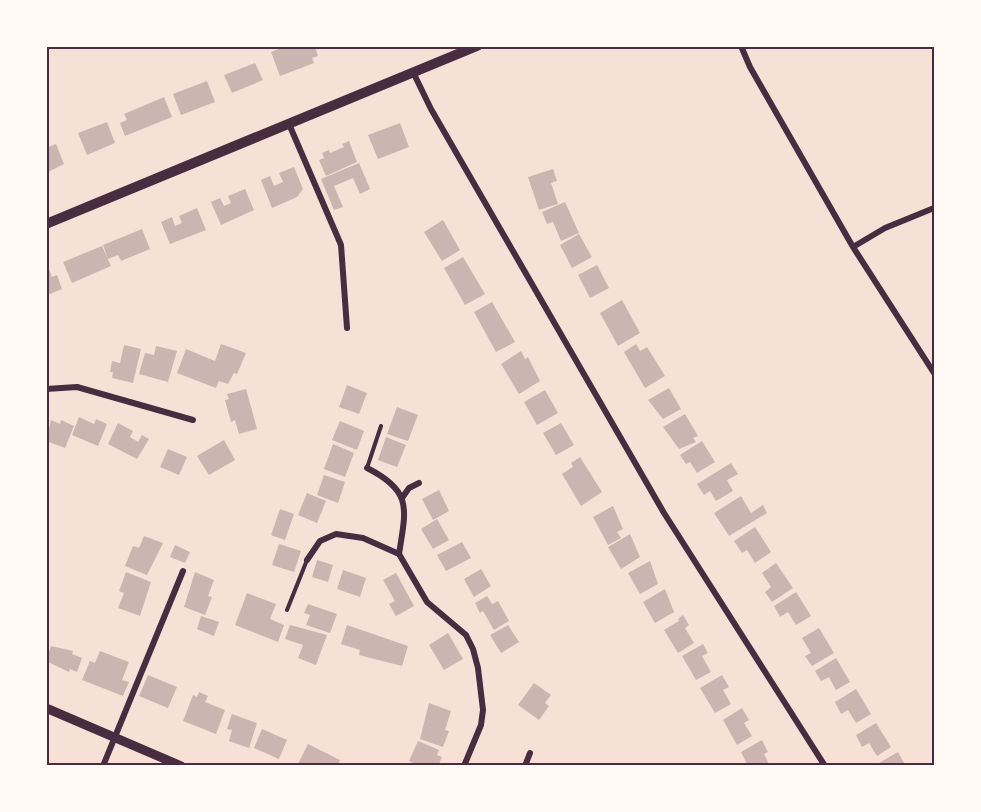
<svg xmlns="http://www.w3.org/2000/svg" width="981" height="812" font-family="'PT Sans',sans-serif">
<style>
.building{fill:#ccb4b1}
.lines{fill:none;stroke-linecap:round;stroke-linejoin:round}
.service{stroke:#4a2c40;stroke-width:4}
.minor{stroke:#4a2c40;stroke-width:6}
.tertiary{stroke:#4a2c40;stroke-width:9}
.secondary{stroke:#4a2c40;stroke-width:10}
.neatline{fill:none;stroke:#4a2c40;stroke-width:2}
</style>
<rect width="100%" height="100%" fill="#f7e1d7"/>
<!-- building -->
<path class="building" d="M286,46H315L318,56L312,58L314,63L280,76L271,52Z
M255,63L263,80L232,93L224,75Z
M207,81L215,102L181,115L173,94Z
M164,97L172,117L125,136L120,123L127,120L124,114Z
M107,122L115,143L87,155L78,133Z
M400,123L409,147L378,159L368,135Z
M349,141L357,162L326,176L319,160L324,158L322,153L329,150L330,153L344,147L342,144Z
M56,144L64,164L46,173V148Z
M359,163L370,189L360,194L353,178L334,186L343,207L334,210L321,179Z
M294,167L303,189L297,197L272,208L261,180L270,176L274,186L283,182L279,173Z
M553,169L557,181L551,183L558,204L539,210L528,177Z
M245,189L254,210L221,225L211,202L220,198L224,206L231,203L228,196Z
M565,202L579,233L561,241L553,222L547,224L542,212Z
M197,208L206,230L170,244L161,222L172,217L175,226L182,223L179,216Z
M443,220L460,250L442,261L424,232Z
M142,229L150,249L121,261L118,255L108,259L103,245Z
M579,234L592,257L572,268L560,245Z
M102,246L111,266L72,283L63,262Z
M463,257L485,294L465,305L444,268Z
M47,264L52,277L57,275L62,289L50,294L46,292Z
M597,265L609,288L590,298L578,275Z
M622,300L640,333L618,346L600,313Z
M492,302L515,342L496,352L474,312Z
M221,344L246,353L237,374L234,373L228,384L219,381L216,388L177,373L186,349L215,361Z
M636,344L640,351L647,347L665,376L645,388L624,352Z
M124,345L141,349L133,383L112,378L113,372H110L112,361L120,363Z
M156,346L177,351L168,382L139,374L145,353L154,355Z
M521,351L525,359L528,357L540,381L519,394L501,364Z
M347,385L367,393L359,414L339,407Z
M669,388L681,409L663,419L648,400Z
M246,389L257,429L239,434L235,420L231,422L225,400L229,399L227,394Z
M545,390L558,413L537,425L524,402Z
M397,407L418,415L408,441L387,434Z
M685,414L698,436L693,438L696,442L679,449L663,427Z
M79,417L94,424L96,419L107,424L98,446L72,435Z
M51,420L60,424L61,420L74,426L65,448L46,441Z
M340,421L364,431L357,450L332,440Z
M118,423L133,431L130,437L138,442L142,435L149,439L137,459L108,444Z
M561,423L574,445L556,455L543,433Z
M386,437L406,445L397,467L378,460Z
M224,440L235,460L209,475L197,456Z
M702,441L715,462L697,473L690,462L686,464L680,455Z
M333,444L354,453L345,477L324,469Z
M168,449L187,457L179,475L160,467Z
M580,457L602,492L581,506L562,474L573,467L571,463Z
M731,463L738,474L727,480L733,491L716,501L710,491L704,495L697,484Z
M324,475L345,482L338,503L317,495Z
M439,490L449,511L433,520L422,499Z
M307,493L326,501L317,523L298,515Z
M741,496L751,513L763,505L767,513L729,536L714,513Z
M613,506L623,529L617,532L621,538L608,545L593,517Z
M280,509L294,514L285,540L271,535Z
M437,519L449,540L433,549L421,529Z
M755,527L771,552L755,563L747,550L742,553L734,541Z
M630,534L640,557L621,569L608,547Z
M144,536L163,543L147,575L125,566L133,546L139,548Z
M462,542L471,558L446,571L437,555Z
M279,544L301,551L294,572L272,565Z
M175,545L190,552L185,563L170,557Z
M317,560L333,565L328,582L312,577Z
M650,561L658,584L640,594L628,573Z
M776,563L793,588L772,602L765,592L771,587L762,573Z
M481,569L491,586L474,597L464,579Z
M343,570L366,578L360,597L337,589Z
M126,572L151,582L140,616L118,608L124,593L119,591Z
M195,572L214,580L208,596L212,597L205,615L184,607Z
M396,573L414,606L396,616L389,604L395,601L383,580Z
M665,589L674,612L655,623L643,602Z
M796,592L811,616L796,625L788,612L780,617L774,606Z
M247,593L276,604L270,619L284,625L278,642L235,625Z
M487,596L492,604L498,601L509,621L494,630L483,611L480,613L475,603Z
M308,604L337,614L330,633L306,625L310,615L304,613Z
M683,615L689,625L685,628L694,643L678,653L664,630L679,621L678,619Z
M201,616L219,622L214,636L197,629Z
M290,625L327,635L316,665L298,658L303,645L285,639Z
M347,625L408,646L402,666L359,655L360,650L341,644Z
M508,625L519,642L501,653L490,635Z
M819,628L834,653L812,666L805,656L811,653L802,638Z
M448,633L463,659L444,670L429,645Z
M703,644L708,653L702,656L711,672L696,680L682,656Z
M51,646L73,651L72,654L82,658L77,672L70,669L69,672L46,661Z
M100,651L129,662L122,680L129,682L123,696L82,680L90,661L95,663Z
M836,658L850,682L836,690L829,677L821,681L815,671Z
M148,675L177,687L168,708L139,696Z
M722,675L729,687L723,690L731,704L715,713L700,688Z
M534,683L551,695L545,703L549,706L539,720L518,705Z
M856,689L871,714L856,723L848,710L841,714L835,702Z
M199,692L208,696L205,702L225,710L216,734L183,721L193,695L197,697Z
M429,703L451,711L445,730L449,731L443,747L420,739Z
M742,708L749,720L744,723L752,736L737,745L723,720Z
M232,714L257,723L249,748L229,741L232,730L227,729Z
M876,723L891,747L877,756L869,743L862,747L856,735Z
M262,729L287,740L279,759L254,748Z
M762,740L768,752L764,754L770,766H748L741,752Z
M418,741L439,750L437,755L442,757L438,766H419L409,761Z
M308,744L340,760L338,766H297Z
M898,752L906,766H874Z"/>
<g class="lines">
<!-- service -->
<path class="service" d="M367,468L381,426
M287,610L307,560"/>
<!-- minor -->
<path class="minor" d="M741,46L750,67L853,247L934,373
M413,72L431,109L664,513L825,766
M289,124L341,245L347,328
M853,247L885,228L934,208
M46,389L77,387L193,420
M367,468C413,491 406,509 399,554
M402,498L409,488L419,483
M307,560L320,541L336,534L363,538L399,554L427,602L466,635L473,649L478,668L483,710L481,725L464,766
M103,766L183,571
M525,766L530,753"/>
<!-- tertiary -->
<path class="tertiary" d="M46,708L181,766"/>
<!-- secondary -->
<path class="secondary" d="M46,224L477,46"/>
</g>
<!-- border -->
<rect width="981" height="812" fill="none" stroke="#fffaf5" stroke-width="96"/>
<rect x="48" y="48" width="885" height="716" class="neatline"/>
</svg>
